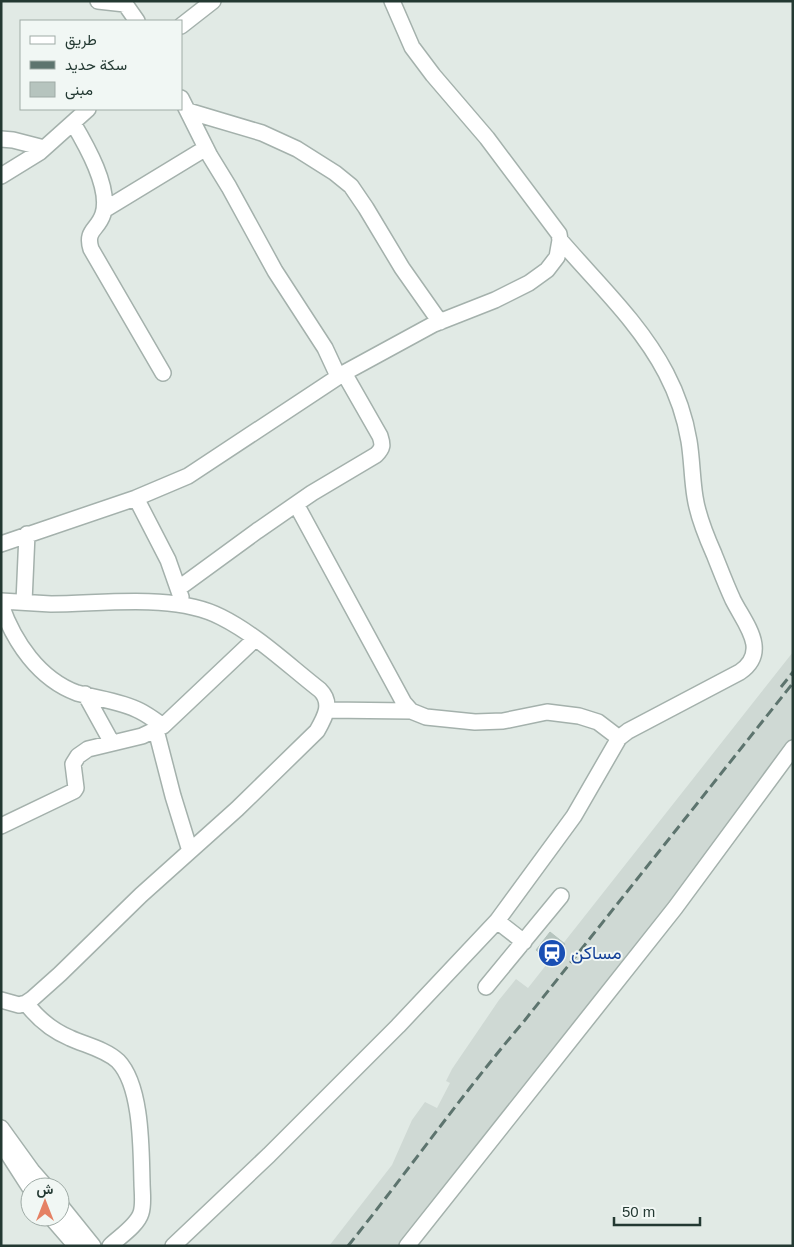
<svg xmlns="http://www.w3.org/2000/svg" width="794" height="1247" font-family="Helvetica,Vazirmatn,sans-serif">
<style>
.built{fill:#cfd9d4}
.building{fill:#b6c4be;stroke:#b4c3bc}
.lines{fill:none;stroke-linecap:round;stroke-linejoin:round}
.minor-casing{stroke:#a4b1ac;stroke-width:18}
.minor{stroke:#fff;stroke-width:15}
.rail{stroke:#5d746e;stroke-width:3;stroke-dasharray:10 5;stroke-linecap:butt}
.labels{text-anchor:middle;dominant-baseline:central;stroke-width:4;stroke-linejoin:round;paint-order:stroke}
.transit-label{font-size:18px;fill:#164399;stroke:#f1f7f4;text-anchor:start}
</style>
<rect width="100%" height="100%" fill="#e1eae5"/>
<!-- built -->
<path class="built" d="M793,652V738L717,845L403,1246H329L392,1165L412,1120L425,1102L437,1108L450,1083L446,1081L452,1069L499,1000L516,979L528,988Z"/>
<!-- building -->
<path class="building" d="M550,932L565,944L550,962L536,950Z"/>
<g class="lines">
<defs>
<path id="minor" d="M98,1L125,4
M123,1L137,21
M181,26L213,1
M181,98L210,156L229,187L275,271L325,348L338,376
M188,111L262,133L297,149L335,173L351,186L366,208L402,268L440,322
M73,123C86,145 111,188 103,214C98,230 85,230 91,249L163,373
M1,139L13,140L44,148
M1,176L40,152L88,109
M104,210L206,148
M136,498L168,560L181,597
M296,504L404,703L411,711L426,717L475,722L503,721L547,712L579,716L598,722L619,738
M1,544L136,498L188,476L344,373L434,324L495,300L529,283L547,270L557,257L560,240
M179,588L257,531L312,493L376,455C383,448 383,445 380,436L344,373
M1,601C18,602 34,603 51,604C103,604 175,593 221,617C257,635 288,665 320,690C333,703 325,717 317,731L237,809L141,895L60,974L32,999L26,1003L19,1005L1,1000
M24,602L27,534
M1,605C14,642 39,679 77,693C98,699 121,701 140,711C148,715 156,721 163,726
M85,694L112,743
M327,710L411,711
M156,730L173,796L190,851
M1,826L74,791L76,788L73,764L78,756L88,749L142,736L163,726L255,639
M497,921L524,942
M486,987L561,896
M26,1003C38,1019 51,1030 70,1038C85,1045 105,1049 118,1061C142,1086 141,1149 142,1182C142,1192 144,1204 141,1213C137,1226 119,1237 110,1246
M1,1128L32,1171L46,1187
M5,1149L30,1188
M60,1205L93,1246
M51,1217L76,1246
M173,1246L269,1155L398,1026L497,921L574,816L619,738L628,731L740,672C770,651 745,624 733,600C726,585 720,569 714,554C706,536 698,517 695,497C692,479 692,459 689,441C685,417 677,394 666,373C640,323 596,282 560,240L559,234L487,138L433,75L412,47L392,1
M407,1246L675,908L793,748"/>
</defs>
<!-- minor casing -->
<use href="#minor" class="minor-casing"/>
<!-- minor -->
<use href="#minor" class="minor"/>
<!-- rail -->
<path class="rail" d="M781,687L793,672
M348,1246C408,1171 463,1093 525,1020L793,683"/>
</g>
<!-- icons -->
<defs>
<symbol id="station-disc" viewBox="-11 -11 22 22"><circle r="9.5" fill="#1a4fb4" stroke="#f1f7f4"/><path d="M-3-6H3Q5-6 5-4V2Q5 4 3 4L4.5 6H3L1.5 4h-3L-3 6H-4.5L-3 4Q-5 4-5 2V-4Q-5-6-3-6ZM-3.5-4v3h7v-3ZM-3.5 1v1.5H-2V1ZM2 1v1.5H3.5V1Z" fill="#fff"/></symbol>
</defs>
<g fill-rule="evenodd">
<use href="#station-disc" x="536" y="937" width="32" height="32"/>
</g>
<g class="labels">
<!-- transit labels -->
<g class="transit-label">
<text x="571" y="953">مساكن</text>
</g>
</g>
<!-- border -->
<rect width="794" height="1247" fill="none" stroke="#233932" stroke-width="5"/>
<!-- legend -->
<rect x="20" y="20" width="162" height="90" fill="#f1f7f4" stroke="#9faba6"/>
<rect x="30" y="36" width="25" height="8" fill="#ffffff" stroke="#9faba6"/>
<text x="65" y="45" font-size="15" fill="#233932">طريق</text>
<rect x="30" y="61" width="25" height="8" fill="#5d746e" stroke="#9faba6"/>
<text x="65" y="70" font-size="15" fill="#233932">سكة حديد</text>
<rect x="30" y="82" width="25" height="15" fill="#b6c4be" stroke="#9faba6"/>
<text x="65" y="95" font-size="15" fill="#233932">مبنى</text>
<!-- north arrow -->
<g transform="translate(45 1202)"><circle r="24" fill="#f1f7f4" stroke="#9faba6"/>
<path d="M0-4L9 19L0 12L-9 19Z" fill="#e58164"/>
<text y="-8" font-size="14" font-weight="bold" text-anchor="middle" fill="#233932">ش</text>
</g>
<!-- scale -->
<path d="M614 1217v8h86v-8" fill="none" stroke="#233932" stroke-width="2.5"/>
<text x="622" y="1217" font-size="15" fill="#233932" stroke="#f1f7f4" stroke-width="4" paint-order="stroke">50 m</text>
</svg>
